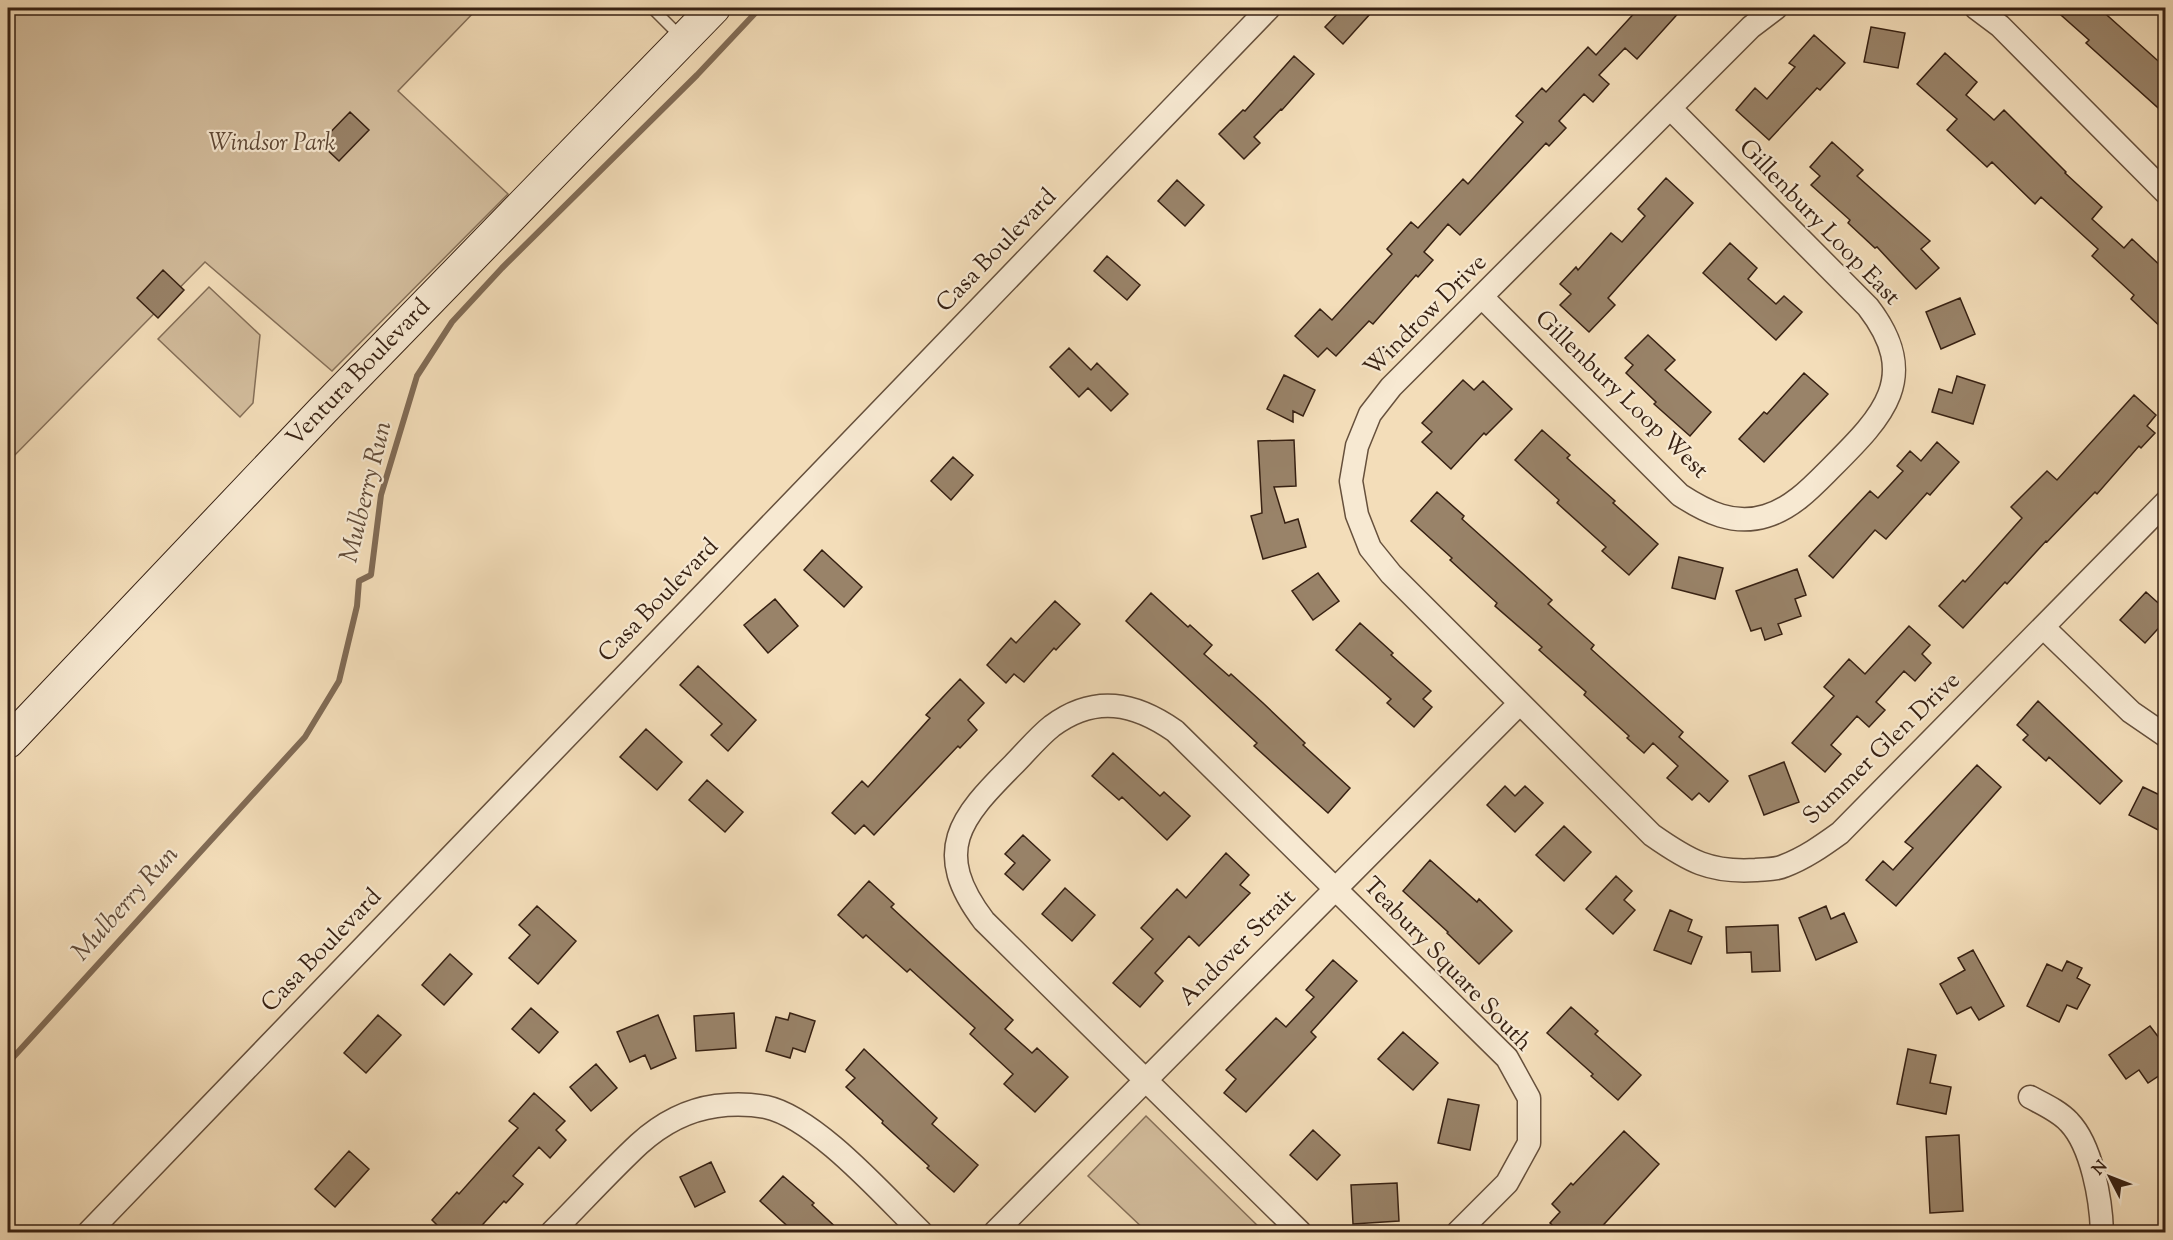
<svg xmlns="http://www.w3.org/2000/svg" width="2173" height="1240" font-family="'Sorts Mill Goudy',serif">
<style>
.green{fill:#d3bd9d;stroke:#856f58;stroke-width:1.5}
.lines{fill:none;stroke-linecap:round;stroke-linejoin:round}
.stream{stroke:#816b55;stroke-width:6}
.building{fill:#998369;stroke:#372113;stroke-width:1.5}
.lane-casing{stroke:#66503c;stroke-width:13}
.street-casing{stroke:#66503c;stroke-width:25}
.secondary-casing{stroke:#372113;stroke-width:34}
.lane{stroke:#f7e9d2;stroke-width:10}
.street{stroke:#f7e9d2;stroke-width:22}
.secondary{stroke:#f7e9d2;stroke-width:32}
.labels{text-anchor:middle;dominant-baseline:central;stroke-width:4.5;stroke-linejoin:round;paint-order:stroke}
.park-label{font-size:24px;font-style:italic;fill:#5e4836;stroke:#f7e9d2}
.street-label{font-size:24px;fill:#372113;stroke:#f7e9d2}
.water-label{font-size:26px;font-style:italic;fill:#624c3a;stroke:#f7e9d2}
</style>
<rect width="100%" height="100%" fill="#f3ddb9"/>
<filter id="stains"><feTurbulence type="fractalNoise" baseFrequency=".00333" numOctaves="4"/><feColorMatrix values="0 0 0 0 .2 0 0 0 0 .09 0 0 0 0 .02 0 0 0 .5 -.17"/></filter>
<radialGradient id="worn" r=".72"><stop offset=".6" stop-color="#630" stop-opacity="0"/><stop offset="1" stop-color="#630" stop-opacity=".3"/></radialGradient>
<!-- green -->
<path class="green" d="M8,8H478L398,91L508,194L332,371L205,262L8,462Z
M209,287L260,335L253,403L240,417L158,339Z
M1146,1116L1264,1232H1147L1088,1176Z"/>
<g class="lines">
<!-- stream -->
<path class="stream" d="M8,1063L305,737L339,681L357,606L359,581L371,575L381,495L417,376L452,322L502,268L697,75L760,8"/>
</g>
<!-- building -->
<path class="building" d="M1343,8H1362L1370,14L1343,44L1325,27Z
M1639,8H1683L1637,59L1625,48L1599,75L1609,84L1593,102L1584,94L1559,121L1566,128L1549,146L1546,143L1460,235L1448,224L1424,252L1433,260L1418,277L1416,275L1373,324L1369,321L1336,356L1327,348L1318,357L1295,336L1320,309L1332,320L1392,254L1387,249L1411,222L1418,228L1463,179L1468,184L1523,122L1516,116L1542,88L1546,92L1588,47L1596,55Z
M2053,8H2099L2166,68V115L2086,43L2089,40Z
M1871,27L1905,33L1898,68L1864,62Z
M1814,35L1845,63L1820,90L1817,88L1769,140L1736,110L1755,88L1767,99L1795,67L1789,63Z
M1945,53L1977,82L1966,95L1994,120L2004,110L2066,172L2065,173L2102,207L2092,219L2124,248L2132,239L2166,271V332L2131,299L2134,295L2092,256L2098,249L2041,197L2035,204L1992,162L1987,167L1947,130L1957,119L1917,84Z
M1294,56L1314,74L1282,110L1281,109L1254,137L1260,143L1244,159L1219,134L1243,110L1245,111Z
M350,112L369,130L339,161L320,143Z
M1832,142L1863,170L1857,176L1930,241L1921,249L1939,268L1916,289L1877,247L1875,248L1848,223L1850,220L1811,185L1820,176L1810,167Z
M1666,178L1693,203L1608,298L1615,305L1589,332L1560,305L1571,294L1560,284L1576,267L1578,270L1611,233L1622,242L1645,216L1638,209Z
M1177,180L1204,205L1185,226L1158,201Z
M1730,243L1757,268L1748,279L1776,304L1784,296L1802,312L1776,340L1703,273Z
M1107,256L1140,285L1127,300L1094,271Z
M163,270L184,290L158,318L137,298Z
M1960,298L1975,334L1941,349L1926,312Z
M1648,335L1675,360L1665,370L1711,412L1690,436L1654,404L1656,402L1626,373L1633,365L1625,358Z
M1069,348L1091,370L1097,363L1128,394L1111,411L1088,388L1079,397L1050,367Z
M1804,373L1828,394L1764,462L1739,439L1764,412L1767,414Z
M1284,375L1315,390L1303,416L1293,411V422L1267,409Z
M1957,376L1985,385L1973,424L1932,412L1939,389L1952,393Z
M1463,380L1474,390L1483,381L1512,409L1486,435L1484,433L1451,469L1422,442L1432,432L1422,423Z
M2134,395L2156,415L2147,426L2155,433L2141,448L2139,446L2097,494L2095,492L2047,542L2046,541L2007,584L2005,582L1963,628L1939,606L1963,580L1965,582L2022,518L2011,507L2047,471L2057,480Z
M1542,430L1570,455L1567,458L1615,501L1613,503L1658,544L1629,575L1602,551L1606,547L1557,503L1559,500L1515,460Z
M1294,440L1296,486L1274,487L1285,523L1298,519L1306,547L1263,559L1251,516L1262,513L1258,441Z
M1937,442L1959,462L1930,495L1927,493L1886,539L1875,530L1833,578L1809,556L1870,491L1878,498L1903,471L1897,466L1910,451L1921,461Z
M953,457L973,475L951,500L931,481Z
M1437,492L1464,516L1462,519L1552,600L1548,604L1594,645L1591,649L1683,732L1679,737L1728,781L1709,802L1699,793L1692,800L1667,778L1678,766L1653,743L1644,753L1627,738L1629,736L1584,695L1586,692L1539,650L1542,647L1495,606L1497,603L1450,560L1452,558L1411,521Z
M822,550L862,587L844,607L804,570Z
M1679,557L1723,568L1715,599L1672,588Z
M1797,569L1806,595L1795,599L1801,616L1778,624L1782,634L1765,640L1761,628L1751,631L1736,591Z
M1318,573L1339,601L1313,620L1292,591Z
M2146,592L2166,610V620L2145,643L2120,620Z
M1151,593L1188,627L1190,625L1212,645L1204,654L1229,676L1231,674L1263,703L1305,743L1303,745L1350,788L1328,813L1254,746L1257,743L1126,621Z
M775,599L798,626L768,653L744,625Z
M1055,601L1080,624L1056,650L1054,648L1024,682L1014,674L1006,683L987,665L1011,638L1016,643Z
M1360,623L1393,653L1391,655L1431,691L1423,699L1432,707L1414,727L1387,703L1391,699L1336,650Z
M1909,626L1930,645L1922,654L1931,663L1915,681L1904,671L1876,702L1885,710L1869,727L1857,716L1831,745L1841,754L1825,772L1792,743L1834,696L1824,687L1849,659L1865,674Z
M698,666L756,720L728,751L711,735L722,724L680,685Z
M960,679L984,703L968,720L977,730L960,748L958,746L874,835L864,825L855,834L832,813L862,781L868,787L930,718L926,715Z
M2038,701L2122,781L2100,804L2049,757L2046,761L2023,740L2028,735L2017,725Z
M646,729L682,762L657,790L620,757Z
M1113,753L1160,796L1164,792L1190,816L1167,840L1122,797L1119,800L1092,776Z
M1784,762L1799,802L1764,815L1749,776Z
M1977,765L2001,787L1896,906L1866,880L1883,861L1893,870L1913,848L1905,842Z
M707,780L743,812L725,832L689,800Z
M1505,786L1515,796L1525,786L1543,803L1515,832L1487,805Z
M2143,787L2166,798V834L2129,815Z
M1564,826L1591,852L1564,881L1536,855Z
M1023,835L1050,860L1023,890L1005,874L1015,863L1005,854Z
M1226,853L1249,875L1240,885L1250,893L1199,946L1189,936L1155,973L1163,981L1140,1007L1113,983L1153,939L1141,928L1177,889L1186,898Z
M1430,860L1477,902L1479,899L1512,931L1479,964L1447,933L1448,932L1403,891Z
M1616,876L1632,891L1624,900L1635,910L1613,934L1586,909Z
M869,881L894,904L891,907L1013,1020L1005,1029L1032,1053L1037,1048L1068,1077L1035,1112L1004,1084L1013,1074L970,1034L975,1028L910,969L907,972L866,935L863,938L838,915Z
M1065,888L1095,915L1072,941L1042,914Z
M537,906L576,941L538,984L509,958L530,935L519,925Z
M1826,906L1831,919L1844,913L1857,942L1816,960L1799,918Z
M1670,910L1692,920L1688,931L1702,937L1691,964L1654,950Z
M1778,925L1780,971L1752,972L1751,952L1727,953L1726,927Z
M1973,950L2004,1006L1979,1020L1971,1007L1957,1014L1940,984L1965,970L1958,958Z
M450,954L472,974L444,1005L422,985Z
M1333,960L1357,981L1311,1032L1316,1037L1246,1112L1224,1093L1236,1079L1226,1070L1276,1018L1286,1027L1314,997L1306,990Z
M2067,961L2082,968L2077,978L2090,985L2077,1009L2067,1005L2059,1022L2027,1006L2047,964L2062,971Z
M1571,1007L1598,1031L1595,1034L1641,1075L1618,1100L1591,1076L1593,1074L1547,1033Z
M531,1008L558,1032L539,1053L512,1029Z
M734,1013L736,1048L696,1051L694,1016Z
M790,1013L815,1021L805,1052L793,1048L790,1058L766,1051L776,1017L788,1020Z
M378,1015L401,1035L366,1073L344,1053Z
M658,1015L676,1058L651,1069L645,1055L630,1062L617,1032Z
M2150,1026L2166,1047V1071L2148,1083L2139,1070L2126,1079L2109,1055Z
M1403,1032L1438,1063L1413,1090L1378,1059Z
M864,1049L937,1118L932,1124L978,1165L954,1192L927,1168L929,1166L882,1123L883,1121L846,1087L855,1078L846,1070Z
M1908,1049L1936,1055L1930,1083L1951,1087L1946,1114L1897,1104Z
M596,1064L617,1088L591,1111L570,1087Z
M534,1093L565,1121L556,1130L566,1140L550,1158L539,1147L513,1176L523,1184L506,1203L504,1201L475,1233H445L432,1220L457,1192L459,1194L518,1128L509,1121Z
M1448,1099L1479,1105L1470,1150L1438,1143Z
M1313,1130L1340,1155L1317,1180L1290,1155Z
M1624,1131L1659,1164L1596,1233H1561L1550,1223L1560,1212L1552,1204L1571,1183L1573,1185Z
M1959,1135L1963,1211L1930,1213L1926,1137Z
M349,1151L369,1169L335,1207L315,1189Z
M711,1162L725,1192L695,1207L680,1177Z
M783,1176L814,1203L812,1205L842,1233H795L760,1201Z
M1397,1183L1399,1221L1353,1224L1351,1185Z"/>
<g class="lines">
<defs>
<path id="lane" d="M652,8L681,37"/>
<path id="street" d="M1776,8L1751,27L1391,387L1370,414L1357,446L1351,481L1357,515L1370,548L1391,574L1652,835C1689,861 1710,873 1756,870C1765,869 1776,870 1784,866C1805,858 1822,846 1840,833L2166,502
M1976,8L2000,26L2166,193
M1482,297L1680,495C1706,512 1734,526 1766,516C1793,508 1813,486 1832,467C1883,416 1922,377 1868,307L1670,108
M2043,627L2131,712L2166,736
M2030,1097C2043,1104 2059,1111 2069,1122C2092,1146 2101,1200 2102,1232
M89,1232L1269,8
M552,1232C581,1203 609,1172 639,1144C660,1125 687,1110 716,1106C732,1104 749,1104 766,1107C816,1118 884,1196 921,1232
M995,1232L1520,703
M1300,1232L984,921C931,851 960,818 1013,765C1026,752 1038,737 1052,726C1095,694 1135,703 1175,731L1507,1058L1529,1098V1143L1507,1183L1458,1232"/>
<path id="secondary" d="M8,742L323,410L714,8"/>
</defs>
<!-- lane casing -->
<use href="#lane" class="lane-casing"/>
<!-- street casing -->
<use href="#street" class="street-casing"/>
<!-- secondary casing -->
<use href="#secondary" class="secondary-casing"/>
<!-- lane -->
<use href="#lane" class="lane"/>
<!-- street -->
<use href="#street" class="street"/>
<!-- secondary -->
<use href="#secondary" class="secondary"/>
</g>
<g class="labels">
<!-- park labels -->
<g class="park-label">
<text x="272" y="144">Windsor Park</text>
</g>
<!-- street labels -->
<g class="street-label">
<text transform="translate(1819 223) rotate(46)">Gillenbury Loop East</text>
<text transform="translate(997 251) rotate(-46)">Casa Boulevard</text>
<text transform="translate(1426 316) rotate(-45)">Windrow Drive</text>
<text transform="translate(359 373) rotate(-46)">Ventura Boulevard</text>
<text transform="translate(1621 395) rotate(44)">Gillenbury Loop West</text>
<text transform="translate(659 601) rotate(-46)">Casa Boulevard</text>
<text transform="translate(1882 749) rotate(-44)">Summer Glen Drive</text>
<text transform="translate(1238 948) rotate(-45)">Andover Strait</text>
<text transform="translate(322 951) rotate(-46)">Casa Boulevard</text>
<text transform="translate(1447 965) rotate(46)">Teabury Square South</text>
</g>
<!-- water labels -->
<g class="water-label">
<text transform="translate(367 492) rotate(-76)">Mulberry Run</text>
<text transform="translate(126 904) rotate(-48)">Mulberry Run</text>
</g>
</g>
<!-- margin -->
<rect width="2173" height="1240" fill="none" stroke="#f3ddb9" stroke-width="30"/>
<rect x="9" y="9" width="2155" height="1222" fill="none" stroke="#372113" stroke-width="3"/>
<rect x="15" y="15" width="2143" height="1210" fill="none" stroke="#372113" stroke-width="1.5"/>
<!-- north arrow -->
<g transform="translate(2110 1177) rotate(312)" stroke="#f7e9d2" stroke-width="4.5" paint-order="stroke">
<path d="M0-4.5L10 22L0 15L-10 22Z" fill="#372113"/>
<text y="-9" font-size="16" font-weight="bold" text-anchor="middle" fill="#372113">N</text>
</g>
<rect width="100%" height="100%" filter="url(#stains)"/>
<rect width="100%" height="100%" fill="url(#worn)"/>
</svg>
